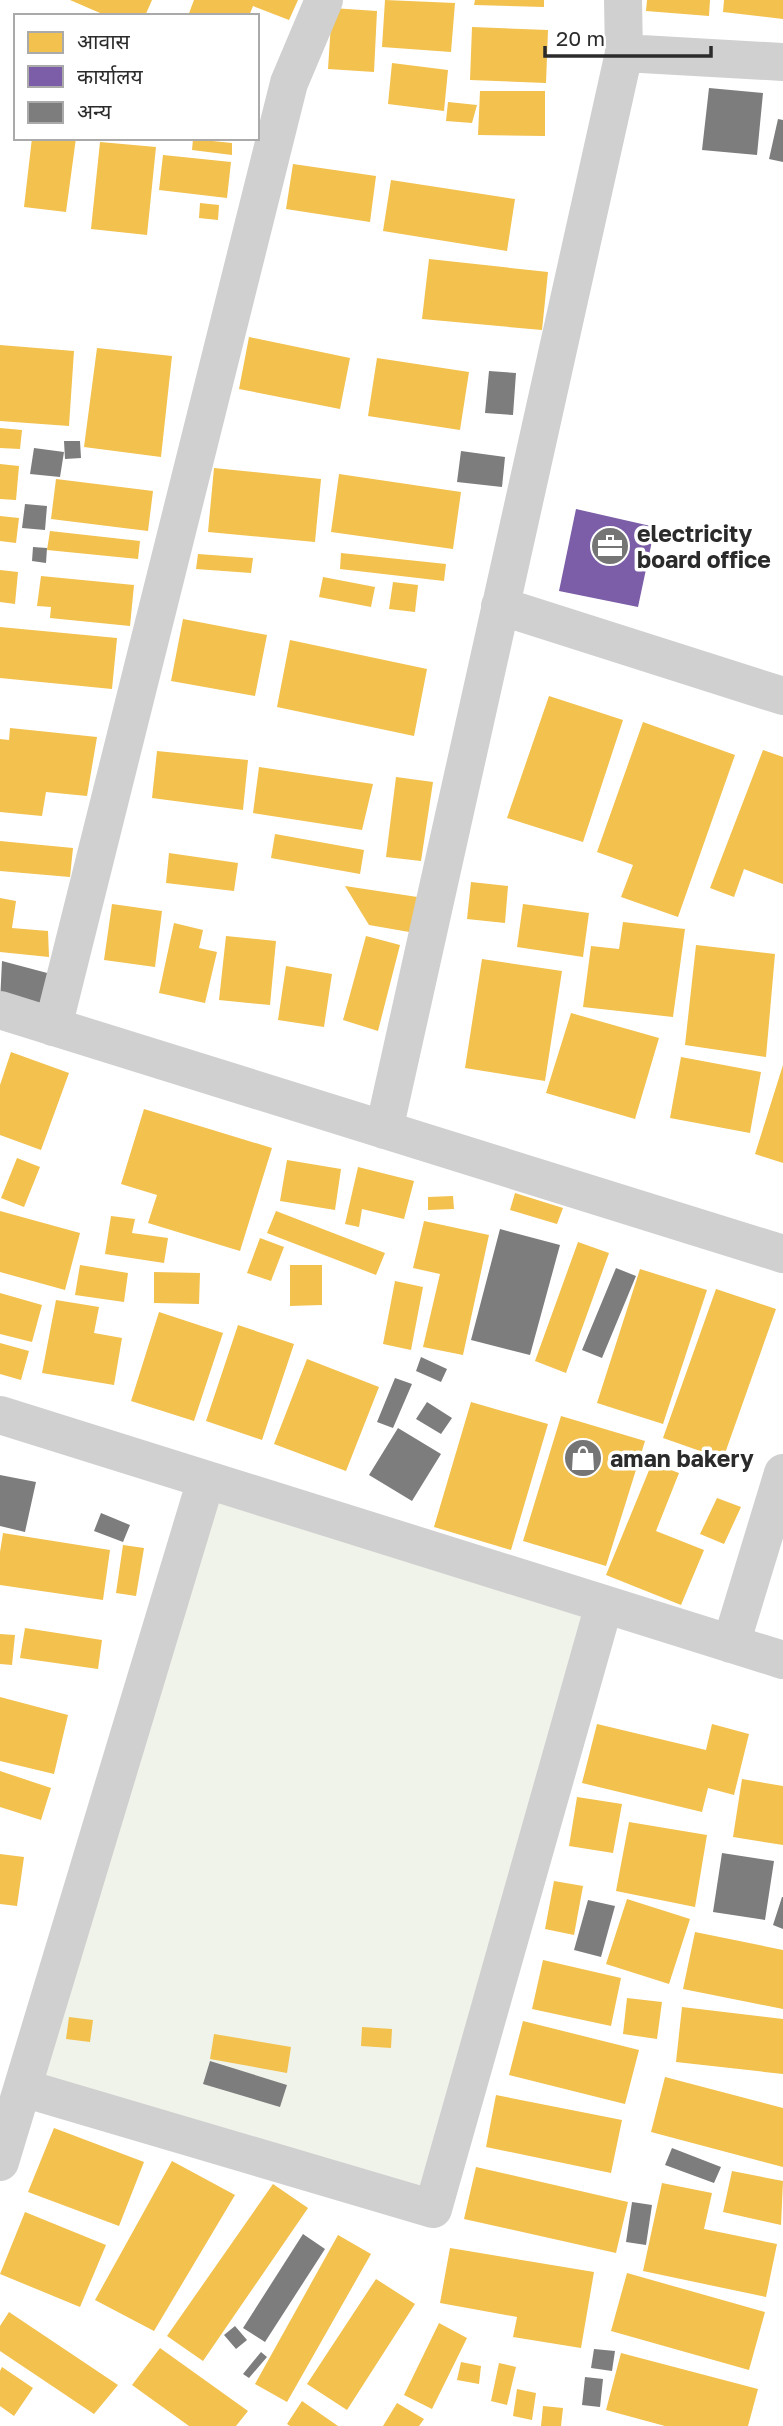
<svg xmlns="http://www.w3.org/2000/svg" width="783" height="2426" font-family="'Golos Text','Noto Sans Devanagari',sans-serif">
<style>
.green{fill:#f0f3ea}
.homes{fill:#f2c14e}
.offices{fill:#7b5ea7}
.building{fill:#7d7d7d}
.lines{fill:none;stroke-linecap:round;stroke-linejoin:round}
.street{stroke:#d0d0d0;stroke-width:38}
.labels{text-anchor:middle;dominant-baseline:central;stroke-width:7;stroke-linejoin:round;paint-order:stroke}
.poi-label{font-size:23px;font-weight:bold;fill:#2b2b2b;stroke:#fff;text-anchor:start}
</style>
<rect width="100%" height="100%" fill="#fff"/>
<!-- green -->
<path class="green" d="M206,1480L604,1605L433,2209L23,2088Z"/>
<!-- homes -->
<path class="homes" d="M70,0H152L145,16H107Z
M194,0H298L289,20L253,6L249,16H188Z
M385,0L455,3L451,52L382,47Z
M475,0H544V7L474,5Z
M647,0H710L709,16L646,11Z
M724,0H783V19L723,12Z
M332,8L377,11L374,72L328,69Z
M472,27L548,30L546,83L470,80Z
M392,63L448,70L444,111L388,104Z
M480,91H545V136L478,135Z
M448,102L477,105L472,123L446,121Z
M32,138H76L66,212L24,207Z
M193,139L232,143V155L192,150Z
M100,142L156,147L147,235L91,229Z
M163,155L231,162L227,198L159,190Z
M293,164L376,176L370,222L286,209Z
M391,180L515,199L507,251L383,231Z
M200,203L219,205L218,220L199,218Z
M429,259L548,272L542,330L422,319Z
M249,337L350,358L340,409L239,389Z
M0,345L74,351L69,426L0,421Z
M97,348L172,356L161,457L84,447Z
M377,358L469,372L460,430L368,416Z
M0,428L22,430L20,449L0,448Z
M0,464L19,466L16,500L0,499Z
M214,468L321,479L315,542L208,532Z
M339,474L461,492L453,549L331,532Z
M56,479L153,491L148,531L51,519Z
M0,516L19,518L16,543L0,541Z
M50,531L140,541L138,559L47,550Z
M341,553L446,564L444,581L340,569Z
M198,554L253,558L251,573L196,569Z
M0,570L18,572L15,604L0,602Z
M41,576L134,585L130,626L50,618L51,607L37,606Z
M323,577L375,587L371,607L319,597Z
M393,582L418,585L415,612L389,609Z
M183,619L267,635L255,696L171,681Z
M0,627L117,638L112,689L0,678Z
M290,640L427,669L414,736L277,707Z
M549,696L623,720L583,842L507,818Z
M643,722L735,755L678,917L621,897L633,865L597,852Z
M10,728L97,737L87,796L46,792L42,816L0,812V739L9,740Z
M763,750L783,757V884L744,869L734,897L710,888Z
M157,751L248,760L243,810L152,798Z
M259,767L373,784L362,830L253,813Z
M396,777L433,782L421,861L386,857Z
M275,834L364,850L360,874L271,858Z
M0,841L73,848L70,877L0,871Z
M169,853L238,863L234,891L166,883Z
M471,882L508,886L505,923L467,919Z
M345,886L424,898L415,933L369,925Z
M0,898L16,901L12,928L48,931L49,957L0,952Z
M112,904L162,911L155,967L104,960Z
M523,904L589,913L583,957L517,947Z
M623,922L685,929L673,1017L583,1007L591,946L619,949Z
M174,923L203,930L199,948L217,952L205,1003L159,993Z
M226,936L276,941L270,1005L219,1000Z
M366,936L400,945L378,1031L343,1020Z
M696,945L775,954L766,1057L685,1045Z
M482,959L562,971L545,1081L465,1068Z
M286,966L332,974L324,1027L278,1020Z
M571,1013L659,1038L635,1119L546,1093Z
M11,1052L69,1073L41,1150L0,1135V1085Z
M681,1057L761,1072L750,1133L670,1118Z
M783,1065V1163L755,1154Z
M144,1109L272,1148L240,1251L148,1223L157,1195L121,1184Z
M17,1158L40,1167L24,1207L1,1198Z
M287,1160L341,1169L335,1210L280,1201Z
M358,1167L414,1181L404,1219L362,1209L359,1227L345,1224Z
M515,1193L563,1208L557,1224L510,1210Z
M453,1196L454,1209L428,1210V1197Z
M0,1211L80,1233L65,1290L0,1272Z
M276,1211L385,1253L376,1275L267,1233Z
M111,1216L135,1219L132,1233L168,1238L164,1263L105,1254Z
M424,1221L489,1235L463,1355L423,1347L440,1274L413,1268Z
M260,1238L284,1247L271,1281L247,1273Z
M578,1242L609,1253L566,1373L535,1361Z
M80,1265L128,1273L124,1302L75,1295Z
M290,1265H322V1305L290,1306Z
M640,1269L707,1290L663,1424L597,1403Z
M154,1272L200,1273L199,1304L154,1303Z
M395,1281L423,1287L411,1350L383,1344Z
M716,1289L776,1309L723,1459L663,1438Z
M0,1293L42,1305L32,1342L0,1334Z
M56,1300L99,1307L94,1333L122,1338L114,1385L42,1373Z
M159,1312L223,1333L194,1421L131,1401Z
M238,1325L294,1344L262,1440L206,1421Z
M0,1343L29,1351L21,1380L0,1374Z
M307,1359L379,1387L346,1471L274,1444Z
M471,1402L548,1424L511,1550L434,1527Z
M561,1416L645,1441L606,1566L523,1541Z
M652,1463L679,1473L656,1531L704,1550L681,1605L606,1575Z
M717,1498L741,1507L724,1544L700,1534Z
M3,1533L110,1550L103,1600L0,1585V1552Z
M123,1545L144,1548L136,1596L116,1593Z
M25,1628L102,1640L98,1669L20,1658Z
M0,1634L15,1635L12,1665L0,1664Z
M0,1697L68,1715L54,1774L0,1761Z
M597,1724L706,1750L712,1724L749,1734L734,1795L708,1788L702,1812L582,1783Z
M0,1771L51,1788L41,1820L0,1807Z
M742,1779L783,1786V1845L733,1837Z
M577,1797L622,1804L613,1853L569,1846Z
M629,1822L707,1835L695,1907L616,1891Z
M0,1854L24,1857L17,1906L0,1904Z
M554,1881L583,1886L574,1935L545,1929Z
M627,1899L690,1919L669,1984L606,1964Z
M695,1932L783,1950V2009L683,1989Z
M543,1960L621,1978L611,2026L532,2009Z
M627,1998L662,2002L657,2039L623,2034Z
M682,2007L783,2019V2074L676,2062Z
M69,2017L93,2020L90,2042L66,2039Z
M523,2021L639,2050L625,2104L509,2075Z
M362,2027L392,2029L391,2048L361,2046Z
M214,2034L291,2047L287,2073L210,2059Z
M665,2077L783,2108V2167L651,2132Z
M496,2095L622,2120L611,2173L486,2147Z
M54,2128L144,2162L119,2226L28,2192Z
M172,2161L235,2195L154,2331L95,2300Z
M476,2167L628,2202L616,2253L464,2219Z
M732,2171L783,2181L781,2225L723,2212Z
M662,2183L712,2193L704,2229L777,2244L766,2297L643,2271Z
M273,2184L308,2208L203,2361L167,2336Z
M25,2212L106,2245L80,2307L0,2274Z
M338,2235L371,2254L287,2402L255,2384Z
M450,2248L594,2272L581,2348L513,2337L517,2317L440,2303Z
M627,2273L765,2312L749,2370L611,2331Z
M376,2279L415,2304L347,2410L307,2384Z
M9,2312L118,2385L94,2414L0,2351V2326Z
M439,2323L467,2338L432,2409L404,2395Z
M160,2348L248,2411L236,2426H189L132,2385Z
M621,2353L758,2389L748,2426H665L606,2410Z
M461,2362L481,2366L479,2384L457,2380Z
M499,2363L516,2367L507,2405L491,2401Z
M2,2367L33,2388L14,2416L0,2406V2371Z
M517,2389L536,2393L532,2420L513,2416Z
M302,2401L338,2426H290L287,2424Z
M397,2403L424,2419L419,2426H383Z
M543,2406L563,2408L561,2426H541Z"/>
<!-- offices -->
<path class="offices" d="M576,509L655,527L638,607L559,591Z"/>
<!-- building -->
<path class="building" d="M709,88L763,93L757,155L702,150Z
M778,119L783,120V162L769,159Z
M489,371L516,373L513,415L485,413Z
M64,441H80L81,458L65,459Z
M34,448L64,452L60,477L30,474Z
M461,451L505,457L502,487L457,482Z
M25,504L47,506L45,530L22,528Z
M33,547L47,548L46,563L32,561Z
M2,961L51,974L39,1013L0,1002Z
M500,1229L560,1245L530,1355L471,1340Z
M616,1268L636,1276L602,1358L582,1350Z
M421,1357L447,1369L441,1382L416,1371Z
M395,1378L412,1384L393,1428L377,1422Z
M427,1402L452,1418L441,1434L416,1419Z
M398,1428L441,1454L412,1501L369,1475Z
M0,1475L36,1482L25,1532L0,1526Z
M101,1513L130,1525L123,1542L94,1531Z
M722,1853L774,1861L765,1920L713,1912Z
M782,1897H783V1929L773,1925Z
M588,1900L615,1906L601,1957L574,1950Z
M210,2061L287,2085L280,2107L203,2084Z
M672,2148L721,2167L714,2183L665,2165Z
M632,2202L652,2205L646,2245L626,2242Z
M303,2234L325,2249L265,2342L243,2328Z
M235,2326L247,2340L236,2349L224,2335Z
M594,2349L615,2351L612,2371L591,2368Z
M261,2352L267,2357L249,2378L243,2374Z
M585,2377L603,2379L600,2407L582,2405Z"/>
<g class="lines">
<!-- street -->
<path class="street" d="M624,53L783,62
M500,606L783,696
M0,1010L783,1254
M53,1027L289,83L324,0
M384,1130L624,53L623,0
M0,1415L783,1660
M731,1644L783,1473
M23,2088L433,2209L604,1605
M0,2162L206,1480"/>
</g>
<!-- icons -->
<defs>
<symbol id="office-disc" viewBox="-11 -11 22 22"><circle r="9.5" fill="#757575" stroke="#fff"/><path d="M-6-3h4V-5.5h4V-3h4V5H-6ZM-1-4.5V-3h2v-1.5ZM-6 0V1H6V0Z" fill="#fff"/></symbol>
<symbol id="shop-disc" viewBox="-11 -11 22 22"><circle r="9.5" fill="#757575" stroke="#fff"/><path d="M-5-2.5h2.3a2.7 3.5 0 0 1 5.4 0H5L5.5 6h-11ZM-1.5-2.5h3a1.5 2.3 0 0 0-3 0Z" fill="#fff"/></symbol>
</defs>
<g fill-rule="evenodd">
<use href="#office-disc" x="588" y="524" width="44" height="44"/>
<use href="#shop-disc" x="561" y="1436" width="44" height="44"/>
</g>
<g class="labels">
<!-- poi labels -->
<g class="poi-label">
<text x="637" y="533">electricity<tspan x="637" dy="26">board office</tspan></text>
<text x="610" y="1458">aman bakery</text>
</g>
</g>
<!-- legend -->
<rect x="14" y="14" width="245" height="126" fill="#ffffff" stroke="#aaaaaa" stroke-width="2"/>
<rect x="28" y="32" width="35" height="21" fill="#f2c14e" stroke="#aaaaaa" stroke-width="2"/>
<text x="77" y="49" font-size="21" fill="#2b2b2b">आवास</text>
<rect x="28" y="66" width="35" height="21" fill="#7b5ea7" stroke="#aaaaaa" stroke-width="2"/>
<text x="77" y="84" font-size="21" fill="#2b2b2b">कार्यालय</text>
<rect x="28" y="102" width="35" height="21" fill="#7d7d7d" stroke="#aaaaaa" stroke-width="2"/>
<text x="77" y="119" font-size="21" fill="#2b2b2b">अन्य</text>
<!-- scale -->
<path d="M545 46v10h166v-10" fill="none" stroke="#2b2b2b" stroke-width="3.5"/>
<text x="556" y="46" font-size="21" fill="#2b2b2b" stroke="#ffffff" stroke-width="5" paint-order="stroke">20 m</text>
</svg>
